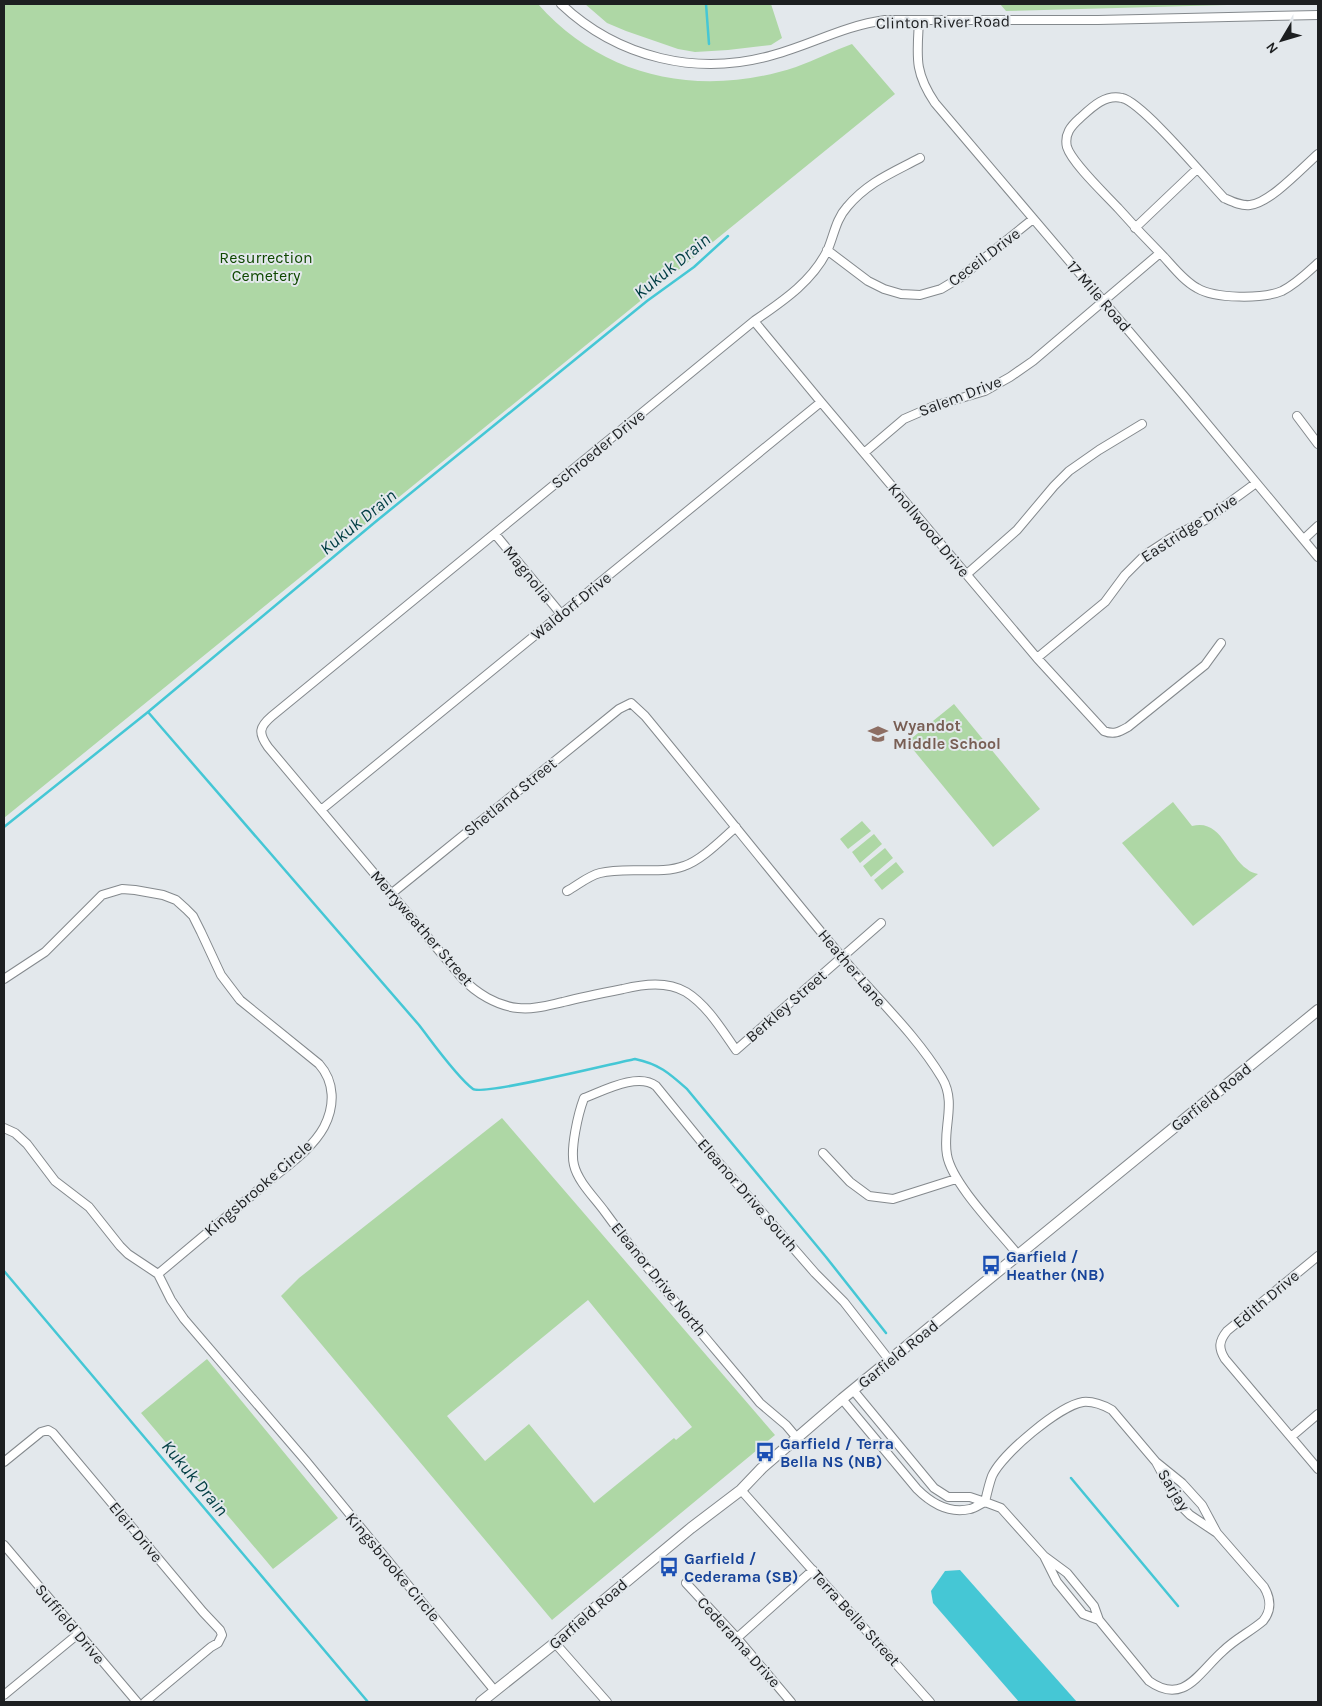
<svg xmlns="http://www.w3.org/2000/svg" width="1322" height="1706" font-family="Karla,sans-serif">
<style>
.green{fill:#aed7a5;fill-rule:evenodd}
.water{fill:#45c7d5}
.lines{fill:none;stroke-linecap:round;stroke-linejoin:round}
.stream{stroke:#45c7d5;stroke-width:2.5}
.minor-casing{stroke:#84898d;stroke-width:10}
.major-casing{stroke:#84898d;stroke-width:12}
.minor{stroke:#fff;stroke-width:8}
.major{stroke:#fff;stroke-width:10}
.labels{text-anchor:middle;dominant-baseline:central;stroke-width:4;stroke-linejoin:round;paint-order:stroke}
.street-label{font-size:16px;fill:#1d1f21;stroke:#e3e8ec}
.park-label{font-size:16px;fill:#0f4800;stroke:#e3e8ec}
.education-label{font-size:16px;font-weight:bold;fill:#785e54;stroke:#e3e8ec;text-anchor:start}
.transit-label{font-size:16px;font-weight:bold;fill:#164399;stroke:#e3e8ec;text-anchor:start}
.water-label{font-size:18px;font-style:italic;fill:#003d43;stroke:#e3e8ec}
</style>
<rect width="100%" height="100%" fill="#e3e8ec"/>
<!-- green -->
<path class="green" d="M4,4H538C604,79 702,98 796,67C815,60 833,51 852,44L895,94L4,818Z
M585,4H771L782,38L771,45L728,50L695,52L678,49L626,31L607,23Z
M1000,4H1264L1006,11Z
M954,704L1040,809L993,847L907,742Z
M1173,802L1192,826C1221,818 1228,856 1247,869C1250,872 1254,873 1258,874L1193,926L1122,843Z
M862,821L871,831L848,849L840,839Z
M874,834L882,844L860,863L852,852Z
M885,848L893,858L871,877L863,866Z
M896,862L904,872L882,890L874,880Z
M502,1118L775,1435L552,1620L281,1296L299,1278ZM588,1300L692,1427L676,1440L674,1438L594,1503L529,1424L485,1461L447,1416Z
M207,1359L338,1518L273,1569L141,1413Z"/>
<!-- water -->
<path class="water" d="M960,1570L1077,1702H1019L933,1603L931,1591L945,1571Z"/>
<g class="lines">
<!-- stream -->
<path class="stream" d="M706,4L709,44
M148,712L419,1025C433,1043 456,1076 473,1089C482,1096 615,1063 635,1059C659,1064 669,1073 687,1089L826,1257L886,1333
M4,827L148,712L374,523L647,301L694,267L728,236
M4,1271L368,1702
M1071,1478L1178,1606"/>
<defs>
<path id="minor" d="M561,4C618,58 698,77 773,55C813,44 843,26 885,20H1098L1318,15
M919,21C917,57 914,72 935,103L1184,396L1318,557
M1318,154C1302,168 1270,203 1250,205C1241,206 1233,202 1224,198C1206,179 1142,102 1122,98C1105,94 1092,107 1080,118C1071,126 1064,134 1067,147C1072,163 1105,194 1118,208C1133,225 1148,241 1164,257C1174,268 1184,281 1197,288C1215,299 1263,299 1282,291C1296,284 1307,273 1318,263
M1135,228L1197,169
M827,250L868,281L884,289L901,294L920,295L941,289L961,277L1033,219
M754,321L821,402L1037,658L1104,731C1114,735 1119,732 1128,727L1205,665L1221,643
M1297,416L1318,444
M864,453L904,419L934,406L985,391L1010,377L1033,361L1160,253
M495,534L561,614
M1304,539L1318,526
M967,574L1017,530L1054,486L1069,471L1099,450L1142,424
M1037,658L1105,602L1125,575L1145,555L1171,538L1207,519L1256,483
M321,810L821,402
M567,891C578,885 588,876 600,873C626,866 661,875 684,866C702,860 722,839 736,827
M391,894L619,709L631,703L645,716C711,796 775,877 841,956C874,996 915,1033 942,1078C957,1103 942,1129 947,1155C952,1184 999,1231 1019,1256
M881,923L736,1050C722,1030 707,1005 686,992C667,981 644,984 623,989C603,993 583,997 563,1002C549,1005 533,1010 518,1008C497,1006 476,993 462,978L268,747C258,733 259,727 272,716L754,321C783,301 813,281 828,249C834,235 836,219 847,207C868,182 892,173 920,158
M4,979L45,952L102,895L122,889L135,890L163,895L176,900L186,909L193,916L201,932L221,975L240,1000L319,1064C335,1082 335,1106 324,1127C312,1149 288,1165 269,1181C232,1212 195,1243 158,1274
M4,1128L15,1133L27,1144L55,1181L89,1207L120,1246L128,1254L158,1274
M823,1153L850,1182L869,1196L893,1199L956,1179
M1318,1256L1227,1331C1219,1341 1218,1348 1225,1359L1318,1469
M158,1274L171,1300L184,1319L306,1461L495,1691
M842,1399L917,1489C931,1503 949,1514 970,1509C975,1508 980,1504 985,1502L970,1497H948L934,1488L853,1390
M1291,1437L1318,1414
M797,1438L786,1425L760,1403C708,1340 653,1278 605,1212C595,1198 578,1182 574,1165C570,1149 578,1114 584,1098C603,1091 638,1072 656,1086L713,1156L815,1273L844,1302L890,1361
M4,1462L41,1432L48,1430L53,1433L203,1612L220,1630L222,1635L218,1643L211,1647L145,1702
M741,1490L930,1702
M4,1545L137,1702
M1044,1556L1057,1582L1083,1614L1099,1620L1094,1606L1067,1573L1044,1556L1001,1508L985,1502C987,1493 989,1484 992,1476C1002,1454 1059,1406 1083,1402C1094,1401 1103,1405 1112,1410L1156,1462
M686,1583L737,1638L791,1702
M1099,1620L1149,1681C1184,1706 1199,1672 1223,1651C1235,1639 1250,1632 1263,1621C1272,1610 1271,1599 1264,1587L1217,1533L1202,1505L1182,1483L1156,1462L1178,1503L1190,1515L1217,1533
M737,1638L813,1570
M555,1643L607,1702
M4,1695L78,1634"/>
<path id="major" d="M481,1702L555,1643L597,1606L691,1528L741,1490L762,1468L842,1399L1318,1010"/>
</defs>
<!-- minor casing -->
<use href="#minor" class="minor-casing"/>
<!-- major casing -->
<use href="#major" class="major-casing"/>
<!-- minor -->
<use href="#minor" class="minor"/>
<!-- major -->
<use href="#major" class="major"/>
</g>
<!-- icons -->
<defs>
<symbol id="school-bare" viewBox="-9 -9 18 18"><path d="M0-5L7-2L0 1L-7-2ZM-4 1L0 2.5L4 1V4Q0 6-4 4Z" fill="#8d6e63" stroke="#e3e8ec" stroke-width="2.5" paint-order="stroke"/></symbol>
<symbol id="bus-bare" viewBox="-9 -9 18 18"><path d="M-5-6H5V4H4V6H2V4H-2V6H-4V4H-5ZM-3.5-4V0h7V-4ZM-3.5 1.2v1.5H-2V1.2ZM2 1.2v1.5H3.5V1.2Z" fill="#1a4fb4" stroke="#e3e8ec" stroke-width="2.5" paint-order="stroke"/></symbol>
</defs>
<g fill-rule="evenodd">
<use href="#school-bare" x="864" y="720" width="28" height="28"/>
<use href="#bus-bare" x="977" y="1251" width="28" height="28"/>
<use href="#bus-bare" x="751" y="1438" width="28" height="28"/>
<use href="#bus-bare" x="655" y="1553" width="28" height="28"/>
</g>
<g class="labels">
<!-- street labels -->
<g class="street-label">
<text transform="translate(943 22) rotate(-1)">Clinton River Road</text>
<text transform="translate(984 257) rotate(-37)">Ceceil Drive</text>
<text transform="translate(1099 296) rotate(49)">17 Mile Road</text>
<text transform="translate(960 396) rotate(-21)">Salem Drive</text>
<text transform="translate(598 449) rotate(-39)">Schroeder Drive</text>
<text transform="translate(1189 528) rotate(-33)">Eastridge Drive</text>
<text transform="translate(929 530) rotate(50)">Knollwood Drive</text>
<text transform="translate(528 574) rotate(51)">Magnolia</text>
<text transform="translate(571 606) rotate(-39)">Waldorf Drive</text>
<text transform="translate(510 797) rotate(-39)">Shetland Street</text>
<text transform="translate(422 928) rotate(49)">Merryweather Street</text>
<text transform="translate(852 968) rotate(50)">Heather Lane</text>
<text transform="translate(786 1006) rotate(-41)">Berkley Street</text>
<text transform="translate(1211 1097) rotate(-39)">Garfield Road</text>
<text transform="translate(258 1188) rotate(-41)">Kingsbrooke Circle</text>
<text transform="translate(748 1195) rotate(49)">Eleanor Drive South</text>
<text transform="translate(659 1279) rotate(51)">Eleanor Drive North</text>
<text transform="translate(1266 1299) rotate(-40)">Edith Drive</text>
<text transform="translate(898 1354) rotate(-39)">Garfield Road</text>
<text transform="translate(1174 1490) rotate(58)">Sarjay</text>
<text transform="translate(136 1532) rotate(50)">Eleir Drive</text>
<text transform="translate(393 1567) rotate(50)">Kingsbrooke Circle</text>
<text transform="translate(588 1614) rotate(-41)">Garfield Road</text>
<text transform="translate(856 1618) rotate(48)">Terra Bella Street</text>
<text transform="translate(70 1624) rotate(50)">Suffield Drive</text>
<text transform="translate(739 1642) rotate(48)">Cederama Drive</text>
</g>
<!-- park labels -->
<g class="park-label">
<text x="266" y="257">Resurrection<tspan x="266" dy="18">Cemetery</tspan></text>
</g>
<!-- education labels -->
<g class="education-label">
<text x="893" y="725">Wyandot<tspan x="893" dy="18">Middle School</tspan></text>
</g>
<!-- transit labels -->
<g class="transit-label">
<text x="1006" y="1256">Garfield /<tspan x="1006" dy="18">Heather (NB)</tspan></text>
<text x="780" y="1443">Garfield / Terra<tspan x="780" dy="18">Bella NS (NB)</tspan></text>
<text x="684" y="1558">Garfield /<tspan x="684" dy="18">Cederama (SB)</tspan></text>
</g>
<!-- water labels -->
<g class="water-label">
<text transform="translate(672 266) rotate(-39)">Kukuk Drain</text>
<text transform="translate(358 522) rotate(-39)">Kukuk Drain</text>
<text transform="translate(195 1478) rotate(50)">Kukuk Drain</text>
</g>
</g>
<!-- border -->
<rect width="1322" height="1706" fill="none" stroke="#1d1f21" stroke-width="10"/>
<!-- north arrow -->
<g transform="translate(1282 40) rotate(232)" stroke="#e3e8ec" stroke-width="4" paint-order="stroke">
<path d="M0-4L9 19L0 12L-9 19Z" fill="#1d1f21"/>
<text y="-8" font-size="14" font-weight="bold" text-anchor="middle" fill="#1d1f21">N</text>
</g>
</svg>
